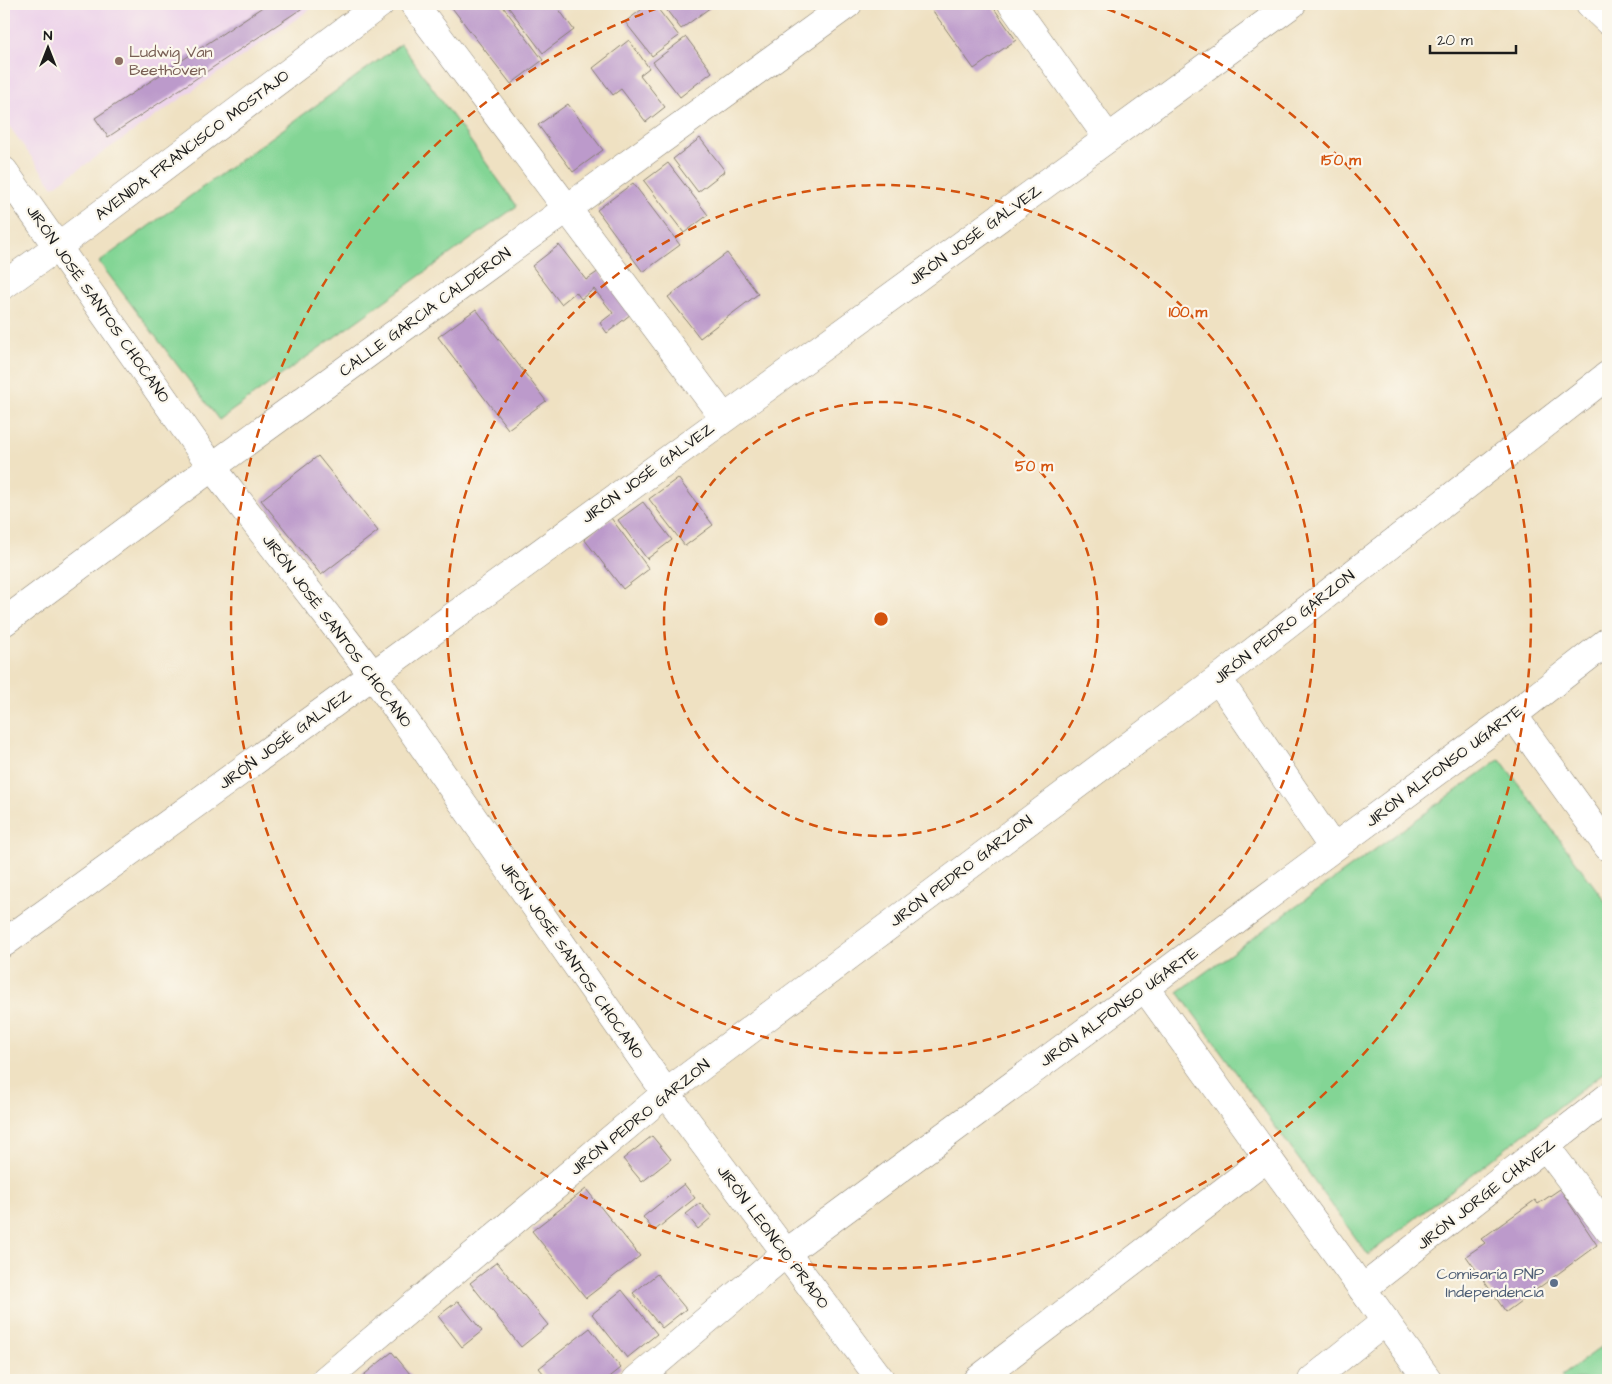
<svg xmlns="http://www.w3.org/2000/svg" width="1612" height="1384" font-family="'Architects Daughter',sans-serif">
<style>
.built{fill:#ecd1ea}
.green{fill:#83d595;stroke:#507858}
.building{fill:#bc9acb}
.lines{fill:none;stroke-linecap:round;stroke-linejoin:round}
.minor-casing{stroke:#867e6f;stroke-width:29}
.tertiary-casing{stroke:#867e6f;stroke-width:29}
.minor{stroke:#fff;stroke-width:28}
.tertiary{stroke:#fff;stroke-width:28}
.ring{fill:none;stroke:#d4530e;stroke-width:2.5;stroke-dasharray:9 6}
.education-dot{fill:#8d6e63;stroke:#fbf7ec;stroke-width:2}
.service-dot{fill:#5c6f8a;stroke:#fbf7ec;stroke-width:2}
.labels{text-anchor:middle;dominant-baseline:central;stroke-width:4.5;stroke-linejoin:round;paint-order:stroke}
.education-label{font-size:16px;fill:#785e54;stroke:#fbf7ec;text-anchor:start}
.street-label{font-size:16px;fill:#1c1c1c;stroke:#fbf7ec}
.service-label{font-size:16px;fill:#4e5e75;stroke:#fbf7ec;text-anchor:end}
.centre{fill:#d4530e;stroke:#fbf7ec;stroke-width:2.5}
.ring-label{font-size:15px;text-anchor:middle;font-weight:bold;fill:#d4530e;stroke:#fbf7ec;stroke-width:4.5;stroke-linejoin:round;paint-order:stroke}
</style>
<rect width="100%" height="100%" fill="#fbf7ec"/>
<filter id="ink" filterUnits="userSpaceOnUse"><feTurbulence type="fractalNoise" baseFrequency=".02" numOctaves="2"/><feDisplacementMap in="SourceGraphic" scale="10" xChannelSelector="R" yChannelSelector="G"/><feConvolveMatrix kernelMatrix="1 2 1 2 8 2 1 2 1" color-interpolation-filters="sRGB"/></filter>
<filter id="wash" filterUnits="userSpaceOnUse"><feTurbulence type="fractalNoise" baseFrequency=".0096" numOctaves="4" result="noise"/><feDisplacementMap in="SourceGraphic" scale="20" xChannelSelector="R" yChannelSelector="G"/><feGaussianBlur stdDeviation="1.12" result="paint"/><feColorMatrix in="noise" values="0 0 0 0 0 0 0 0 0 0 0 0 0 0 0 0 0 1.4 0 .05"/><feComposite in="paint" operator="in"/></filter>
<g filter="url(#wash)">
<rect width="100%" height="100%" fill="#efe1c2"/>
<!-- built -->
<path class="built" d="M4,4H318L53,187L4,119Z"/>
<!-- green -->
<path class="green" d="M401,44L517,206L219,420L99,262Z
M1500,759L1608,905V1069L1368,1255L1178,992Z
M1608,1342V1380H1565L1562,1376Z"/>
<g id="blocks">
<!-- building -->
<path class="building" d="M267,4L307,5L108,137L95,118Z
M449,4H501L543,60L511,84Z
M506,4H555L574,30L543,53Z
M649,4H654L679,36L652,56L625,22Z
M662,4H715L681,29Z
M928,4H991L1016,40L974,69Z
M686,37L712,72L680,97L653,62Z
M629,40L649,68L640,75L665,107L646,122L621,89L613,95L593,68Z
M568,104L603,150L573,172L538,125Z
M700,138L725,171L698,192L673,159Z
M668,163L708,215L684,233L644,181Z
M633,183L680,245L643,272L597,210Z
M559,245L586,280L599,271L631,314L607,333L600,323L613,313L594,289L581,299L576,292L561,304L532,266Z
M727,253L758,294L700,338L668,297Z
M476,309L546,401L508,429L438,337Z
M318,456L378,531L321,575L261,500Z
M678,478L713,525L685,546L649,499Z
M643,502L672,540L647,559L618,520Z
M611,518L649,569L623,589L584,539Z
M652,1136L671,1159L642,1182L623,1159Z
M684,1184L695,1198L654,1231L643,1217Z
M586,1189L640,1256L586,1298L532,1231Z
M1560,1189L1597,1245L1506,1312L1466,1256L1485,1243L1481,1239L1535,1200L1538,1204Z
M700,1203L712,1217L698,1229L686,1214Z
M497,1262L548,1325L521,1347L470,1283Z
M657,1274L686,1309L662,1328L633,1293Z
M622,1290L657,1334L627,1358L592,1314Z
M458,1301L482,1331L462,1347L438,1316Z
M590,1328L621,1368L606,1380H549L539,1368Z
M392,1352L415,1380H362L360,1378Z"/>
</g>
</g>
<g filter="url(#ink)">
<use href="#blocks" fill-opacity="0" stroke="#867e6f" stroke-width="1"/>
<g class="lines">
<defs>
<path id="minor" d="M414,4L724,418
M1012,4L1108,138
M1590,4L1608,21
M4,622L212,467L848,4
M1218,679L1333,848
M1513,715L1608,847
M4,943L373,675L1292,4
M1145,988L1428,1380
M1546,1147L1608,1229
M1362,1289L1608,1097
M325,1380L666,1093L1218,679L1608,375
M636,1380L786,1253L1513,715L1608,641
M977,1380L1267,1158
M1312,1380L1386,1321"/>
<path id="tertiary" d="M4,171L212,467L373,675L666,1093L881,1380
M4,285L57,247L380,4"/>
</defs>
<!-- minor casing -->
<use href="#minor" class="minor-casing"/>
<!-- tertiary casing -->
<use href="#tertiary" class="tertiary-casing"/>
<!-- minor -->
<use href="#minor" class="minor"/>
<!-- tertiary -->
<use href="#tertiary" class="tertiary"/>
</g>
</g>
<!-- distance rings -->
<g class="ring">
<circle cx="881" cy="619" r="217"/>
<circle cx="881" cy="619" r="434"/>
<path d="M1093 4A650 650 0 1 1 669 4"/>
</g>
<!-- markers -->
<circle class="education-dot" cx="119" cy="61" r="5"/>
<circle class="service-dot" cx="1554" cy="1283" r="5"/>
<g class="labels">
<!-- education labels -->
<g class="education-label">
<text x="129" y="52">Ludwig Van<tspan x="129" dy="18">Beethoven</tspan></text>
</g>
<!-- street labels -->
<g class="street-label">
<text transform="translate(192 145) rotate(-37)">AVENIDA FRANCISCO MOSTAJO</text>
<text transform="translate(975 235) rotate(-36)">JIRÓN JOSÉ GALVEZ</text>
<text transform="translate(98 304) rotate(55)">JIRÓN JOSÉ SANTOS CHOCANO</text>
<text transform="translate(425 312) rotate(-36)">CALLE GARCIA CALDERON</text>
<text transform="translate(648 473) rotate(-36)">JIRÓN JOSÉ GALVEZ</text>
<text transform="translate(1284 627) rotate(-38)">JIRÓN PEDRO GARZON</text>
<text transform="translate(337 631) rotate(53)">JIRÓN JOSÉ SANTOS CHOCANO</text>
<text transform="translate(285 739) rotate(-36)">JIRÓN JOSÉ GALVEZ</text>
<text transform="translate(1444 766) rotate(-37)">JIRÓN ALFONSO UGARTE</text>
<text transform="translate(961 871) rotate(-37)">JIRÓN PEDRO GARZON</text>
<text transform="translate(572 960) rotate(55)">JIRÓN JOSÉ SANTOS CHOCANO</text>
<text transform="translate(1119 1007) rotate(-36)">JIRÓN ALFONSO UGARTE</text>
<text transform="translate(640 1117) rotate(-39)">JIRÓN PEDRO GARZON</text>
<text transform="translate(1486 1194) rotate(-38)">JIRÓN JORGE CHAVEZ</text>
<text transform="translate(773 1237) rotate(53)">JIRÓN LEONCIO PRADO</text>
</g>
<!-- service labels -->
<g class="service-label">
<text x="1544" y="1274">Comisaría PNP<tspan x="1544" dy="18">Independencia</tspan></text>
</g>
</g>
<circle cx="881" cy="619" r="8" class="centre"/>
<g class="ring-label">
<text x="1341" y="165">150 m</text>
<text x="1188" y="317">100 m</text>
<text x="1034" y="471">50 m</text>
</g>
<!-- margin -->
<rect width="1612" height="1384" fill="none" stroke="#fbf7ec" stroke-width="20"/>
<!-- north arrow -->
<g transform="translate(48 48)" stroke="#fbf7ec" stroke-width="4" paint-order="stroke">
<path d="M0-4L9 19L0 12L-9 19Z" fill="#1c1c1c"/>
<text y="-8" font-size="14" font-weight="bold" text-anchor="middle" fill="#1c1c1c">N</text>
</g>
<!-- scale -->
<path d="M1430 45v8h86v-8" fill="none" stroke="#1c1c1c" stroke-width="2.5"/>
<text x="1437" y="45" font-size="15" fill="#1c1c1c" stroke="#fbf7ec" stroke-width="4" paint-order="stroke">20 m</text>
</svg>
